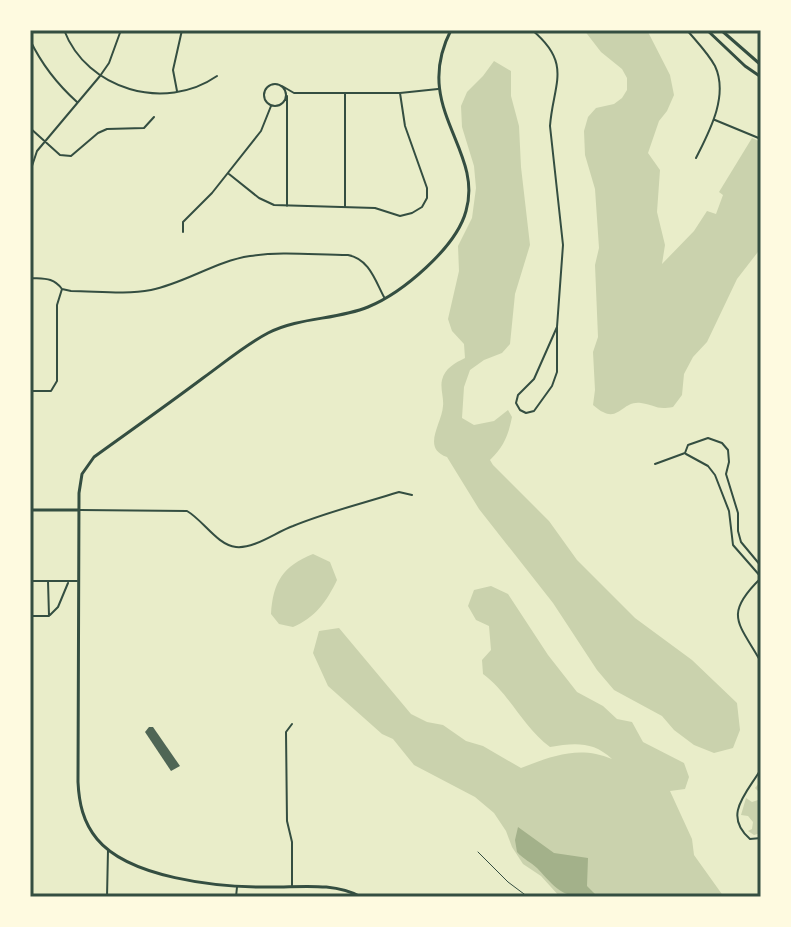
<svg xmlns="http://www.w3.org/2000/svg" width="791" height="927" font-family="'Sofia Sans Condensed',sans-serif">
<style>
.green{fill:#cad2ad}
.water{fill:#a3b18a}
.building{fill:#4f6655}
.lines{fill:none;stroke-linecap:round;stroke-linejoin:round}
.service{stroke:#344e41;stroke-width:1}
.minor{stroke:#344e41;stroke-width:2}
.secondary{stroke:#344e41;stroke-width:3}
.neatline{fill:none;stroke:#344e41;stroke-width:3}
</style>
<rect width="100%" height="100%" fill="#e9edc9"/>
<!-- green -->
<path class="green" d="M584,30H647L670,75L674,95L667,111L659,121L648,153L660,170L657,212L665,245L662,264L694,231L707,211L716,214L723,195L719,192L752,138L761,142V248L737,279L707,342L693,357L684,374L682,395L673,407C655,410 656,405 641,403C620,400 619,428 593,405L595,390L593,352L598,337L595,265L599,248L595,189L585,155L584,131L588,117L596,108L614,104L622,98L627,90V78L622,69L601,52Z
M494,61L511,71V96L519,126L521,167L530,245L515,294L510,344L502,353L484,360L470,370L464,387L462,418L474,425L494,421L508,410L512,417C508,436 504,446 490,460L493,465L549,521L577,560L635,618L692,660L737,703L740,730L733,748L714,753L694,745L674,730L662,716L614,690L597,670L553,603L479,509L447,457C421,448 442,424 443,406C444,398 440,388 442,380C445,368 455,363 465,358L464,344L452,331L448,319L459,271L458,246L472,218L476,188L474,166L462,127L461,106L467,92L483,76Z
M313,554L330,562L337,580C327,601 315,618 293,627L279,624L271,614C273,582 283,566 313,554Z
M491,586L508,594L548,655L577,692L603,706L617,719L632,722L643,742L684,763L689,777L685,789L670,791L692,839L694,855L724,897H560L541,876L523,864L512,847L506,831L494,813L475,797L414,765L393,739L382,734L328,686L313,653L319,631L339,628L411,714L427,722L443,725L466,741L483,746L521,768C552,756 579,745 612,759C593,741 574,743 550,747C523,727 510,694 483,674L482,660L491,650L489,626L476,620L468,606L474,590Z
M759,783L761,784V833L754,835L748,831L752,829L753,822L748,816L741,815L746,798L752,802L758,800L760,793L755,788Z"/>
<!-- water -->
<path class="water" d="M518,827L554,853L588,858L587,886L598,897C562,897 561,894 537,868C531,862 523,859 517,852L515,840Z"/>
<!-- building -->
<path class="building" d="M149,727H153L180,766L171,771L145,732Z"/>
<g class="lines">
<!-- service -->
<path class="service" d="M478,852L508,882L528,897"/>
<!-- minor -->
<path class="minor" d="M64,30C87,90 165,112 217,76
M532,30C573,64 553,84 550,126L563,245L557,327V372L552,386L534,411L526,413L520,410L516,403L518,395L534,379L557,327
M687,30C696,41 708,53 715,66C729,96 709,132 696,158
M30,40C42,65 57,84 77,102
M264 95a11 11 0 1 1 22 0a11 11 0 1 1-22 0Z
M282,86L294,93H400L438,89
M177,91L173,70L182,30
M345,93V206
M287,96V206
M715,120L761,139
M30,128L60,155L71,156L98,133L107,129L144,128L154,117
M229,174L259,198L274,205L375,208L400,216L412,213L422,207L427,198V188L405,126L400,93
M183,232V222L212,193L261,131L271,106
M30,243L31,169L37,151L100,76L109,63L121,30
M30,278C44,279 53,277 62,289L71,291C96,291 125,295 151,290C185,283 216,261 250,256C281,251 316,255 348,255C369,259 375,280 384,297
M30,391H51L57,381V305L62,289
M686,454L708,466L715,475L729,511L733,545L761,577
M655,464L685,453L688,445L708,438L722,443L728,450L729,462L726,474L738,513V531L741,542L761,566
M80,510L187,511C203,520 217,545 236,547C254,549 276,532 293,526C327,512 364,503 399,492L412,495
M760,579C723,615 739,623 761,662
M30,581H77
M50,615L58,607L68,583
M30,616H49L48,581
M761,769C747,793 722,815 750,839L761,838
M292,886V842L287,821L286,732L292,724
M107,897L108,850
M236,897L237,887"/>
<!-- secondary -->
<path class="secondary" d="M707,30L745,66L761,77
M721,30L761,65
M30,510H79
M361,897C332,881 296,888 264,887C217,887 129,878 97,839C83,822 79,803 78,782L79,493L82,474L94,457C130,431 167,405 203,378C224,363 245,345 268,333C299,317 336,320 368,307C402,293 456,248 466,211C484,149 411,108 451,30"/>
</g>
<!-- border -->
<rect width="791" height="927" fill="none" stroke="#fefae0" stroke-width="64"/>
<rect x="32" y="32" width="727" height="863" class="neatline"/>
</svg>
